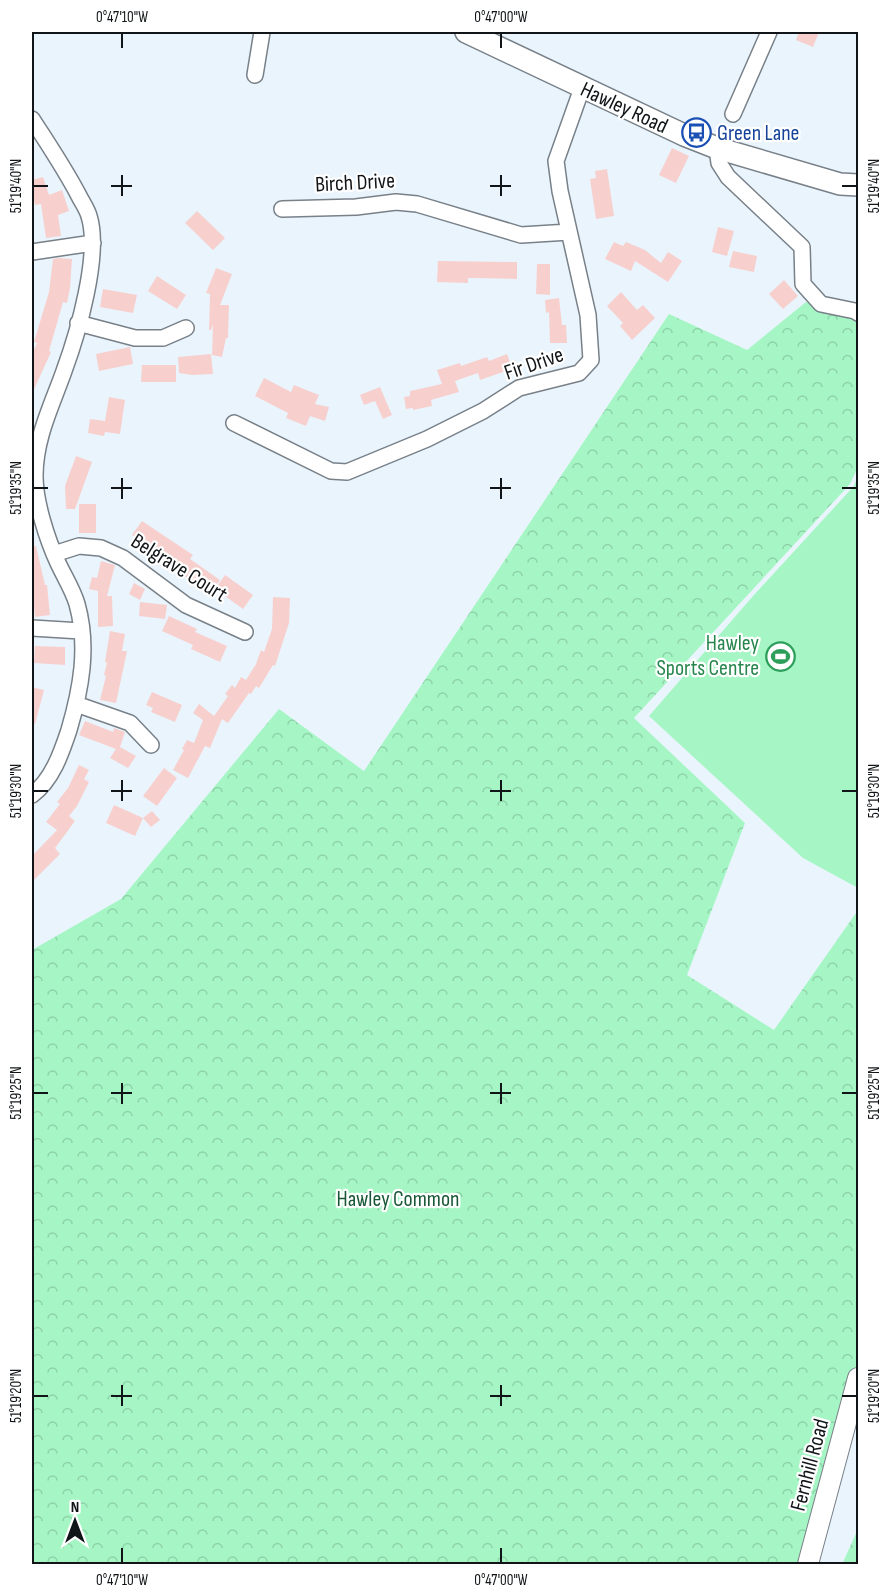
<svg xmlns="http://www.w3.org/2000/svg" width="890" height="1596" font-family="'Sofia Sans Condensed',sans-serif">
<style>
.green{fill:#a6f6c5}
.forest{fill:url(#forest-crowns)}
.building{fill:#f7d0ce}
.lines{fill:none;stroke-linecap:round;stroke-linejoin:round}
.minor-casing{stroke:#788088;stroke-width:18}
.tertiary-casing{stroke:#788088;stroke-width:22}
.secondary-casing{stroke:#788088;stroke-width:24}
.minor{stroke:#fff;stroke-width:15}
.tertiary{stroke:#fff;stroke-width:20}
.secondary{stroke:#fff;stroke-width:21}
.ticks{fill:none;stroke:#111517;stroke-width:2}
.labels{text-anchor:middle;dominant-baseline:central;stroke-width:4.5;stroke-linejoin:round;paint-order:stroke}
.street-label{font-size:22px;fill:#111517;stroke:#fff}
.transit-label{font-size:22px;fill:#164399;stroke:#fff;text-anchor:start}
.leisure-label{font-size:22px;fill:#27864d;stroke:#fff;text-anchor:end}
.park-label{font-size:22px;fill:#185736;stroke:#fff}
.neatline{fill:none;stroke:#111517;stroke-width:2}
.ticks-label{font-size:15px;text-anchor:middle;fill:#111517}
</style>
<defs>
<pattern id="forest-crowns" width="20" height="18" patternUnits="userSpaceOnUse" patternTransform="scale(1.5)"><rect width="20" height="18" fill="#a6f6c5"/><path d="M2 6a3 3 0 1 1 6 0M12 15a3 3 0 1 1 6 0" fill="none" stroke="#8ed2a8"/></pattern>
</defs>
<rect width="100%" height="100%" fill="#eaf4fd"/>
<!-- green -->
<path class="green" d="M858,475V888L803,858L649,716L753,596L854,486Z"/>
<!-- forest -->
<path class="forest" d="M806,302L854,317L858,320V467L850,484L634,718L745,823L687,975L774,1030L856,913L858,914V1392L809,1564H32V950L121,899L279,709L364,771L669,314L747,350Z
M858,1529V1564H843L844,1560Z"/>
<!-- building -->
<path class="building" d="M799,32H819L813,47L796,40Z
M672,148L689,156L676,183L659,175Z
M607,169L614,216L596,219L590,179L596,178L595,171Z
M43,177L49,195L62,190L69,211L58,215L61,236L46,238L41,204L35,205L32,192V180Z
M197,211L225,238L213,250L185,223Z
M718,227L734,231L727,256L712,252Z
M614,242L623,246L626,242L645,250L661,263L668,252L682,261L668,282L635,261L631,271L605,259Z
M733,251L757,256L754,272L729,267Z
M58,258L72,259L70,288L67,303L63,302L49,351L51,352L32,394V354L37,343L34,342L49,292L53,259Z
M438,261L517,262V279L476,278H468V283L437,282Z
M537,264H550V295L536,294Z
M216,268L232,274L220,305H229L228,338H226L222,357L212,355L213,325L211,330H209L210,294L206,293Z
M157,276L186,295L177,309L148,291Z
M784,280L798,296L783,309L769,294Z
M103,289L137,295L133,313L100,307Z
M621,292L637,310L643,305L655,318L632,340L620,326L623,323L607,306Z
M559,298L562,325H566L567,343H550L549,312L546,313L545,300Z
M130,347L133,364L99,371L96,354Z
M211,354L213,374L192,375L179,373L178,357Z
M507,354L511,365L505,367L506,371L480,380L478,373L455,381L459,392L431,400L432,406L413,410V408L406,409L404,397L410,396V391L442,384L437,370L460,363L461,366L487,357L489,361Z
M142,365H176V382H141Z
M264,378L291,392L294,385L319,395L315,404L329,407L325,421L310,416L306,426L286,418L288,413L255,396Z
M380,387L392,415L383,419L375,401L364,405L360,395Z
M109,397L125,400L120,434L105,432L104,436L88,433L90,419L105,421Z
M76,456L92,462L75,509H66L65,486Z
M79,504H96V533H79Z
M142,521L193,555L190,559L220,580L211,592L182,575L185,571L132,535Z
M32,546H36L45,585H47L50,615L35,617L32,584Z
M101,561L115,565L107,596H112L113,626L98,627V591L89,589L92,577L97,578Z
M225,575L253,595L243,609L215,589Z
M134,583L145,589L140,600L129,594Z
M273,597L290,598L289,623L275,666L273,665L259,688L256,686L251,694L249,693L228,723L222,719L210,748L205,746L188,778L173,770L184,750L182,749L187,740L194,743L203,720L193,713L199,704L214,716L228,696L225,694L232,685L235,688L241,677L246,680L256,664L261,650L264,652L272,629Z
M140,602L167,605L165,619L139,616Z
M169,616L197,629L195,632L227,646L220,662L191,649L193,645L162,631Z
M110,631L125,634L122,651H127L116,703L100,700L106,676L104,675L107,663L105,662Z
M35,646L65,647V665L34,663Z
M32,687L44,690L35,724L32,723Z
M152,692L182,705L175,722L151,712L153,708L146,705Z
M85,721L113,732L114,728L125,732L120,747L136,756L128,768L110,758L116,749L79,735Z
M79,765L89,770L84,779L89,782L77,806L69,816L75,821L55,848L60,854L32,882V856L57,830L46,822L60,804L57,802L68,788Z
M164,768L177,778L157,806L143,796Z
M114,805L143,818L135,836L106,823Z
M152,811L160,820L151,827L143,818Z"/>
<g class="lines">
<defs>
<path id="minor" d="M255,75L262,32
M733,114L769,32
M32,119C48,144 65,169 79,196C82,202 87,209 89,216C101,254 78,333 64,371C52,405 35,438 35,476C35,502 47,539 58,563C64,576 73,590 77,604C89,647 81,689 69,730C61,754 52,780 32,795
M717,148L719,163L728,177L802,247L803,284L821,304L855,311L858,313
M282,209L356,207L396,202L417,204L521,235L569,232
M32,252L93,243
M78,323L135,338H163L186,328
M234,423L331,471L347,472L427,439L483,411L519,388L579,373L591,360L588,315L560,191L556,161L582,88
M54,554L79,546L101,548L123,558L186,605L245,632
M32,628L81,631
M76,704L130,723L151,745"/>
<path id="tertiary" d="M808,1564L858,1378"/>
<path id="secondary" d="M466,32L684,135L717,148L840,184L858,185"/>
</defs>
<!-- minor casing -->
<use href="#minor" class="minor-casing"/>
<!-- tertiary casing -->
<use href="#tertiary" class="tertiary-casing"/>
<!-- secondary casing -->
<use href="#secondary" class="secondary-casing"/>
<!-- minor -->
<use href="#minor" class="minor"/>
<!-- tertiary -->
<use href="#tertiary" class="tertiary"/>
<!-- secondary -->
<use href="#secondary" class="secondary"/>
</g>
<!-- ticks -->
<path class="ticks" d="M122,33V48M501,33V48M122,175V196M501,175V196M33,186H48M111,186H132M490,186H511M842,186H857M122,478V499M501,478V499M33,488H48M111,488H132M490,488H511M842,488H857M122,780V801M501,780V801M33,791H48M111,791H132M490,791H511M842,791H857M122,1083V1104M501,1083V1104M33,1093H48M111,1093H132M490,1093H511M842,1093H857M122,1385V1406M501,1385V1406M33,1396H48M111,1396H132M490,1396H511M842,1396H857M122,1548V1563M501,1548V1563"/>
<!-- icons -->
<defs>
<symbol id="bus-ring" viewBox="-11 -11 22 22"><circle r="9.5" fill="#fff" stroke="#1a4fb4" stroke-width="1.5"/><path d="M-5-6H5V4H4V6H2V4H-2V6H-4V4H-5ZM-3.5-4V0h7V-4ZM-3.5 1.2v1.5H-2V1.2ZM2 1.2v1.5H3.5V1.2Z" fill="#1a4fb4"/></symbol>
<symbol id="stadium-ring" viewBox="-11 -11 22 22"><circle r="9.5" fill="#fff" stroke="#2e9e5b" stroke-width="1.5"/><path d="M0-5a6.5 5 0 1 0 0 10a6.5 5 0 1 0 0-10ZM-3.5-1.8h7v3.6h-7Z" fill="#2e9e5b"/></symbol>
</defs>
<g fill-rule="evenodd">
<use href="#bus-ring" x="680" y="116" width="33" height="33"/>
<use href="#stadium-ring" x="764" y="640" width="33" height="33"/>
</g>
<g class="labels">
<!-- street labels -->
<g class="street-label">
<text transform="translate(624 108) rotate(25)">Hawley Road</text>
<text transform="translate(355 183) rotate(-3)">Birch Drive</text>
<text transform="translate(534 364) rotate(-19)">Fir Drive</text>
<text transform="translate(179 568) rotate(32)">Belgrave Court</text>
<text transform="translate(810 1465) rotate(-75)">Fernhill Road</text>
</g>
<!-- transit labels -->
<g class="transit-label">
<text x="717" y="133">Green Lane</text>
</g>
<!-- leisure labels -->
<g class="leisure-label">
<text x="759" y="643">Hawley<tspan x="759" dy="25">Sports Centre</tspan></text>
</g>
<!-- park labels -->
<g class="park-label">
<text x="398" y="1199">Hawley Common</text>
</g>
</g>
<!-- border -->
<rect width="890" height="1596" fill="none" stroke="#ffffff" stroke-width="66"/>
<!-- north arrow -->
<g transform="translate(75 1521)" stroke="#ffffff" stroke-width="4.5" paint-order="stroke">
<path d="M0-4.5L10 22L0 15L-10 22Z" fill="#111517"/>
<text y="-9" font-size="16" font-weight="bold" text-anchor="middle" fill="#111517">N</text>
</g>
<rect x="33" y="33" width="824" height="1530" class="neatline"/>
<g class="ticks-label">
<text x="122" y="22">0°47'10"W</text>
<text x="501" y="22">0°47'00"W</text>
<text transform="translate(16 186) rotate(-90)" y="5">51°19'40"N</text>
<text transform="translate(874 186) rotate(-90)" y="5">51°19'40"N</text>
<text transform="translate(16 488) rotate(-90)" y="5">51°19'35"N</text>
<text transform="translate(874 488) rotate(-90)" y="5">51°19'35"N</text>
<text transform="translate(16 791) rotate(-90)" y="5">51°19'30"N</text>
<text transform="translate(874 791) rotate(-90)" y="5">51°19'30"N</text>
<text transform="translate(16 1093) rotate(-90)" y="5">51°19'25"N</text>
<text transform="translate(874 1093) rotate(-90)" y="5">51°19'25"N</text>
<text transform="translate(16 1396) rotate(-90)" y="5">51°19'20"N</text>
<text transform="translate(874 1396) rotate(-90)" y="5">51°19'20"N</text>
<text x="122" y="1585">0°47'10"W</text>
<text x="501" y="1585">0°47'00"W</text>
</g>
</svg>
